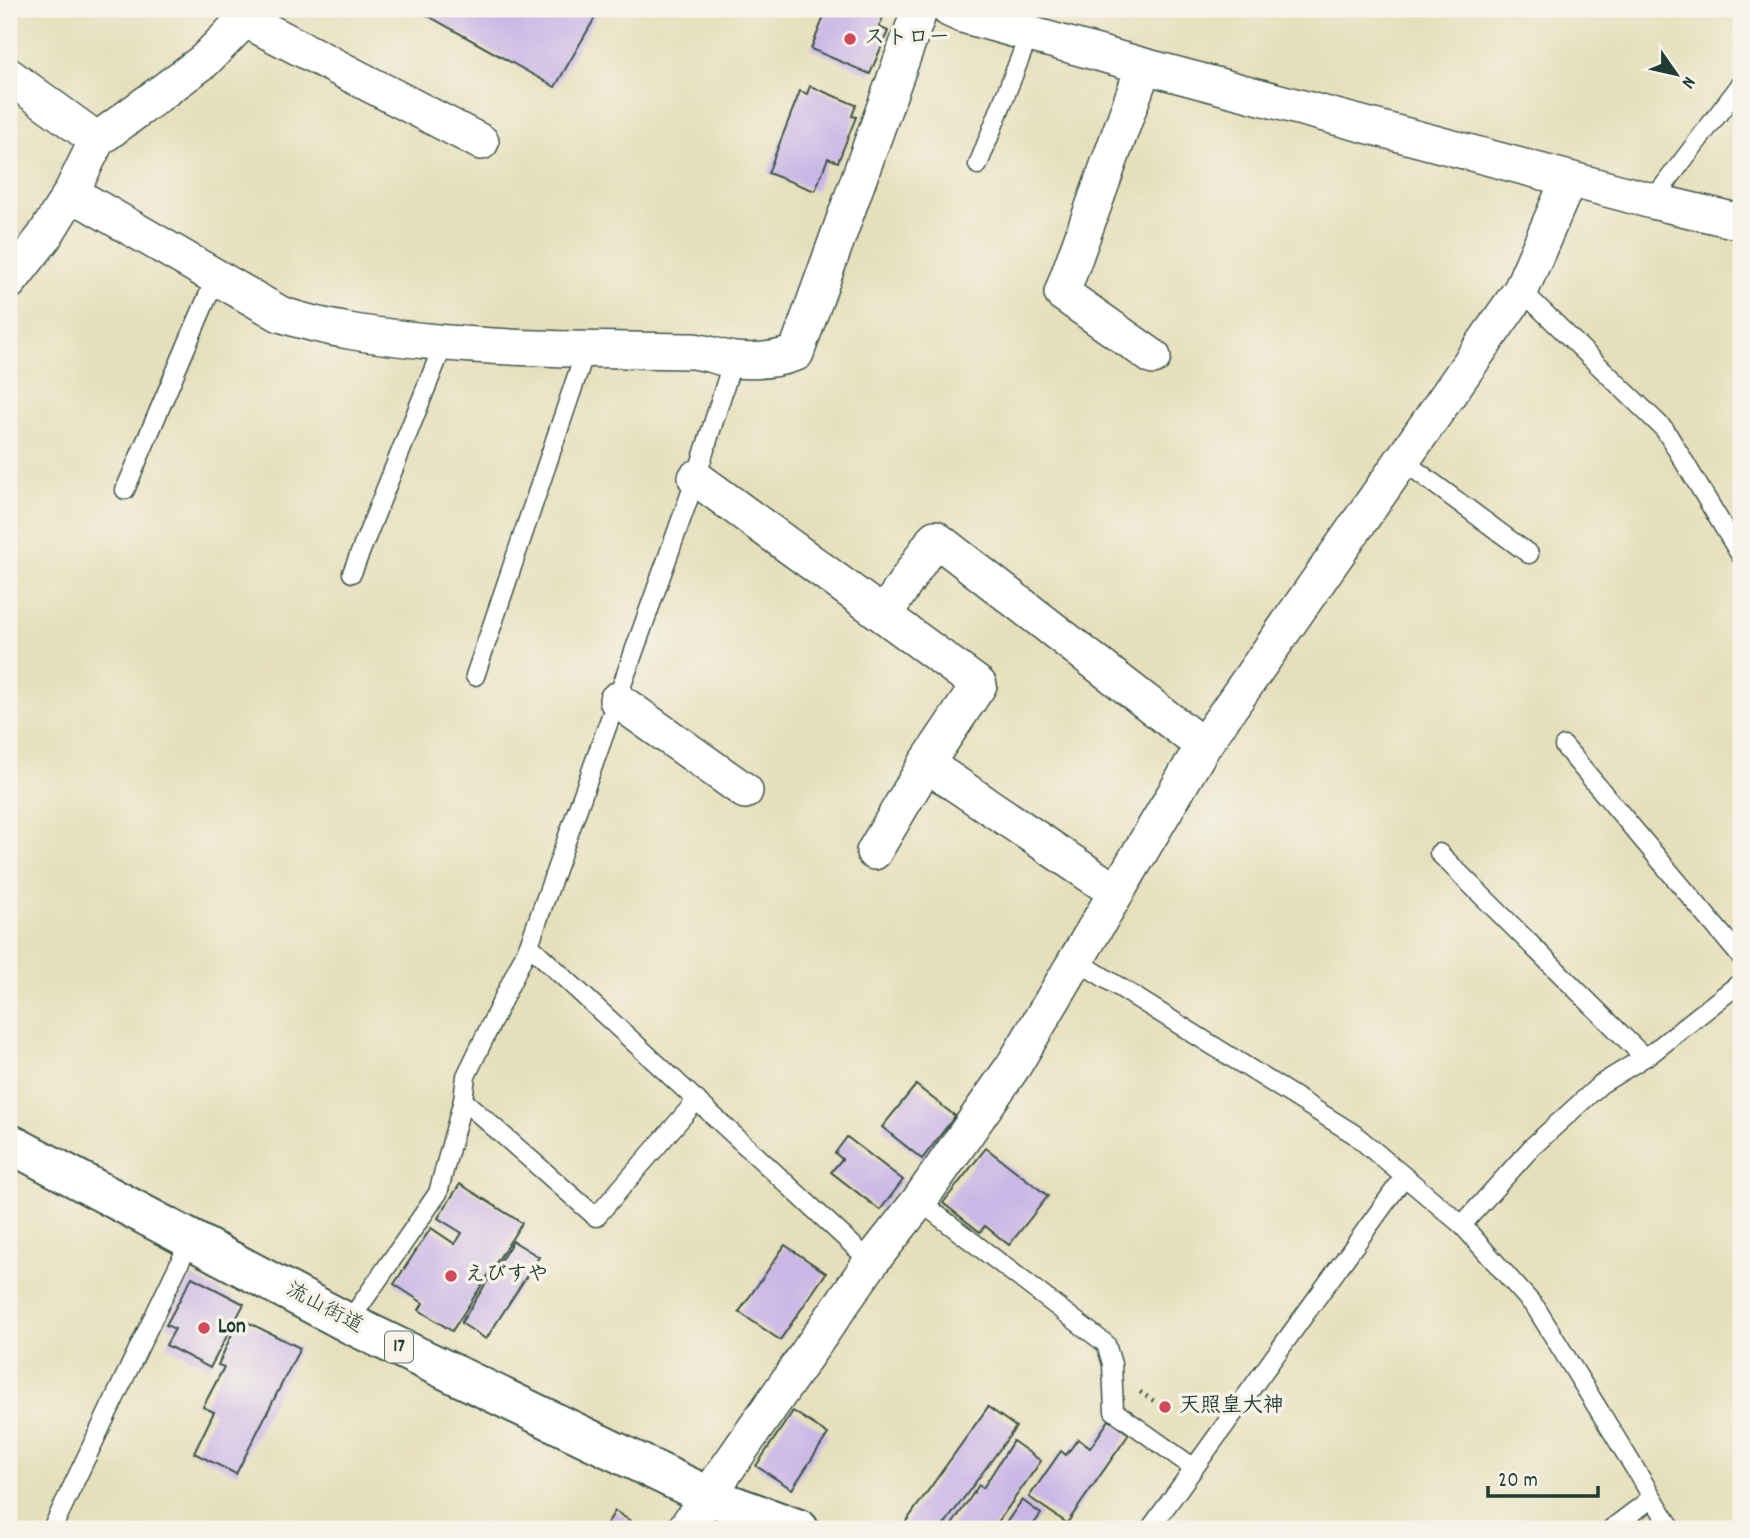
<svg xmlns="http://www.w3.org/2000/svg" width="1750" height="1538" font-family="Dekko,'Klee One',sans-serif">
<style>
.building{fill:#cbb7e6}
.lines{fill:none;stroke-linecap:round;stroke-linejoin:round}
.lane-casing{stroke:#3d5548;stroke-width:21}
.street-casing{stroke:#3d5548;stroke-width:38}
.primary-casing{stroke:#3d5548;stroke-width:42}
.path{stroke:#3d5548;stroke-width:4.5;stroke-dasharray:2 5;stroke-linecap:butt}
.lane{stroke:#fff;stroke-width:18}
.street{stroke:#fff;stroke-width:35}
.primary{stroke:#fff;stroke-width:38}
.poi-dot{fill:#d1495b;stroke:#f7f3e8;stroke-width:2.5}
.labels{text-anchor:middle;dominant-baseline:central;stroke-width:7;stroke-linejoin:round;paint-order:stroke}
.shield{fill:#f7f3e8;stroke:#60746a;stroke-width:2}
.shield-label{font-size:19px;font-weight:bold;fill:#1f3d34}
.poi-label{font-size:21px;font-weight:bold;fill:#1f3d34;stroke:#f7f3e8;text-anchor:start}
.street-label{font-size:21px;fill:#1f3d34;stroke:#f7f3e8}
</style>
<rect width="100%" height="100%" fill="#f7f3e8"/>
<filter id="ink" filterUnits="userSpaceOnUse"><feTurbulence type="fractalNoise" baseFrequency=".0143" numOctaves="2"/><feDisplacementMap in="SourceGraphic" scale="14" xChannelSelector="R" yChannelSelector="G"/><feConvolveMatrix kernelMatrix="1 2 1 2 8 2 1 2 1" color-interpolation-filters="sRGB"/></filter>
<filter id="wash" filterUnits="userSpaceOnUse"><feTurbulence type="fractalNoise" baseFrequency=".00686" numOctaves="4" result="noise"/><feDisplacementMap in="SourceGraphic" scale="28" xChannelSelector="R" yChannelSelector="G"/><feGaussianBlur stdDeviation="1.57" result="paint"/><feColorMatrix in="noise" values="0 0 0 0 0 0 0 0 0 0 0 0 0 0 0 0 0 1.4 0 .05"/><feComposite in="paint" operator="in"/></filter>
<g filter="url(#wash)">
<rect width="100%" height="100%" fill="#e6dfbb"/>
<g id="blocks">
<!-- building -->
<path class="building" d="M416,9H600L555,87Z
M827,9L846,15L854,9H862L883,17L879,27L888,31L870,74L811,49Z
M810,86L856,105L852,116L856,117L838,162L828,158L815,191L768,173L800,91L807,94Z
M916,1085L955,1116L922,1159L882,1127Z
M847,1137L903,1180L880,1210L831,1172L842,1159L835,1153Z
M986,1148L1048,1196L1009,1245L985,1226L980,1232L943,1203Z
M460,1184L522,1223L452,1331L419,1310L423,1303L394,1284L431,1228L455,1244L462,1233L438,1218Z
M513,1241L539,1257L486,1339L461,1323Z
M785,1245L826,1273L780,1340L739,1312Z
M192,1277L244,1304L210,1368L166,1345L175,1329L166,1325Z
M239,1318L300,1348L236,1474L194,1453L214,1412L203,1407L224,1367L218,1365Z
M988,1407L1016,1427L941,1529H913L905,1523Z
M793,1411L828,1434L792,1489L756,1466Z
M1109,1420L1129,1434L1067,1523L1029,1497L1061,1451L1066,1455L1078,1439L1090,1448Z
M1013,1441L1041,1461L993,1529H949L979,1485L983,1488Z
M1022,1500L1041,1514L1030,1529H1002Z
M615,1511L643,1529H604Z"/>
</g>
</g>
<g filter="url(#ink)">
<use href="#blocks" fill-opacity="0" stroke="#3d5548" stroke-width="2"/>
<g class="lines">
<defs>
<path id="lane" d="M1015,30L1032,9
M978,165L1029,35
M1652,201L1741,84
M1521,290L1665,430L1741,556
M1402,460L1529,554
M125,490L216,277
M352,573L444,343
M475,676L586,349
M1564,746L1741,957
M1439,853L1644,1057
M529,945L871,1262
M1076,960L1354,1134L1462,1225L1536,1308L1672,1529
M463,1100L596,1217L697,1100
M919,1201L1106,1344L1112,1364L1114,1411L1194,1468
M1462,1225L1532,1147L1601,1084L1653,1052L1741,982
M348,1323L438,1193L463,1100L466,1076L529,945L696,478L733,360
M52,1529L191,1239
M1150,1529L1404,1177
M1611,1529L1652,1498"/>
<path id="street" d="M949,9L962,15L1144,66L1652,201L1741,222
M244,19L481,142
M1144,66L1062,293L1153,357
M9,76L97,140
M71,193L280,314C327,330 377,336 426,341C515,350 603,349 692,351C706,352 720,358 734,360C755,362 776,360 796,353L920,9
M9,282L44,237L71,193L97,140L204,61L255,9
M696,478L979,685L926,764
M884,615L935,538L1203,746
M617,700L745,791
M874,852L926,764L1116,892
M685,1529L871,1262L919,1201L1014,1065L1203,746L1521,290L1569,179"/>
<path id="primary" d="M9,1143L348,1323L708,1496L799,1529"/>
</defs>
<!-- lane casing -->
<use href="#lane" class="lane-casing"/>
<!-- street casing -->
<use href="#street" class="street-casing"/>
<!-- primary casing -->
<use href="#primary" class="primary-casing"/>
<!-- path -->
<path class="path" d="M1140,1392L1157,1403"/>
<!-- lane -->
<use href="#lane" class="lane"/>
<!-- street -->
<use href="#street" class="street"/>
<!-- primary -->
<use href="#primary" class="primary"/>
</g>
</g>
<!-- markers -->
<g class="poi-dot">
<circle cx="850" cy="39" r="7"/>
<circle cx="451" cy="1276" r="7"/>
<circle cx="204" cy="1328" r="7"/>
<circle cx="1165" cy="1407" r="7"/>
</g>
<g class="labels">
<!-- shield labels -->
<rect class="shield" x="385" y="1331.5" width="28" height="31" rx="5"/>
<g class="shield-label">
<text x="399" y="1347">17</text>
</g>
<!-- poi labels -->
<g class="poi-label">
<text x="864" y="39">ストロー</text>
<text x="465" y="1276">えびすや</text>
<text x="218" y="1328">Lon</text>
<text x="1179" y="1407">天照皇大神</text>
</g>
<!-- street labels -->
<g class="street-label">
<text transform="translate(324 1309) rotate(28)">流山街道</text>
</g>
</g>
<!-- margin -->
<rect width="1750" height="1538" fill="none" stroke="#f7f3e8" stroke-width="35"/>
<!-- north arrow -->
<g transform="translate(1676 74) rotate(124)" stroke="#f7f3e8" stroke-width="5" paint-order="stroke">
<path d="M0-5L12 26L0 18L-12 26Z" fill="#1f3d34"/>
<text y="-10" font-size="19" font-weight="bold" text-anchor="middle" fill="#1f3d34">N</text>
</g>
<!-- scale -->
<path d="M1488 1486v10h110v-10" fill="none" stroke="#1f3d34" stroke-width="3.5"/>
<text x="1498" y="1486" font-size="21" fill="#1f3d34" stroke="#f7f3e8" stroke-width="5" paint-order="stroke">20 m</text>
</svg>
